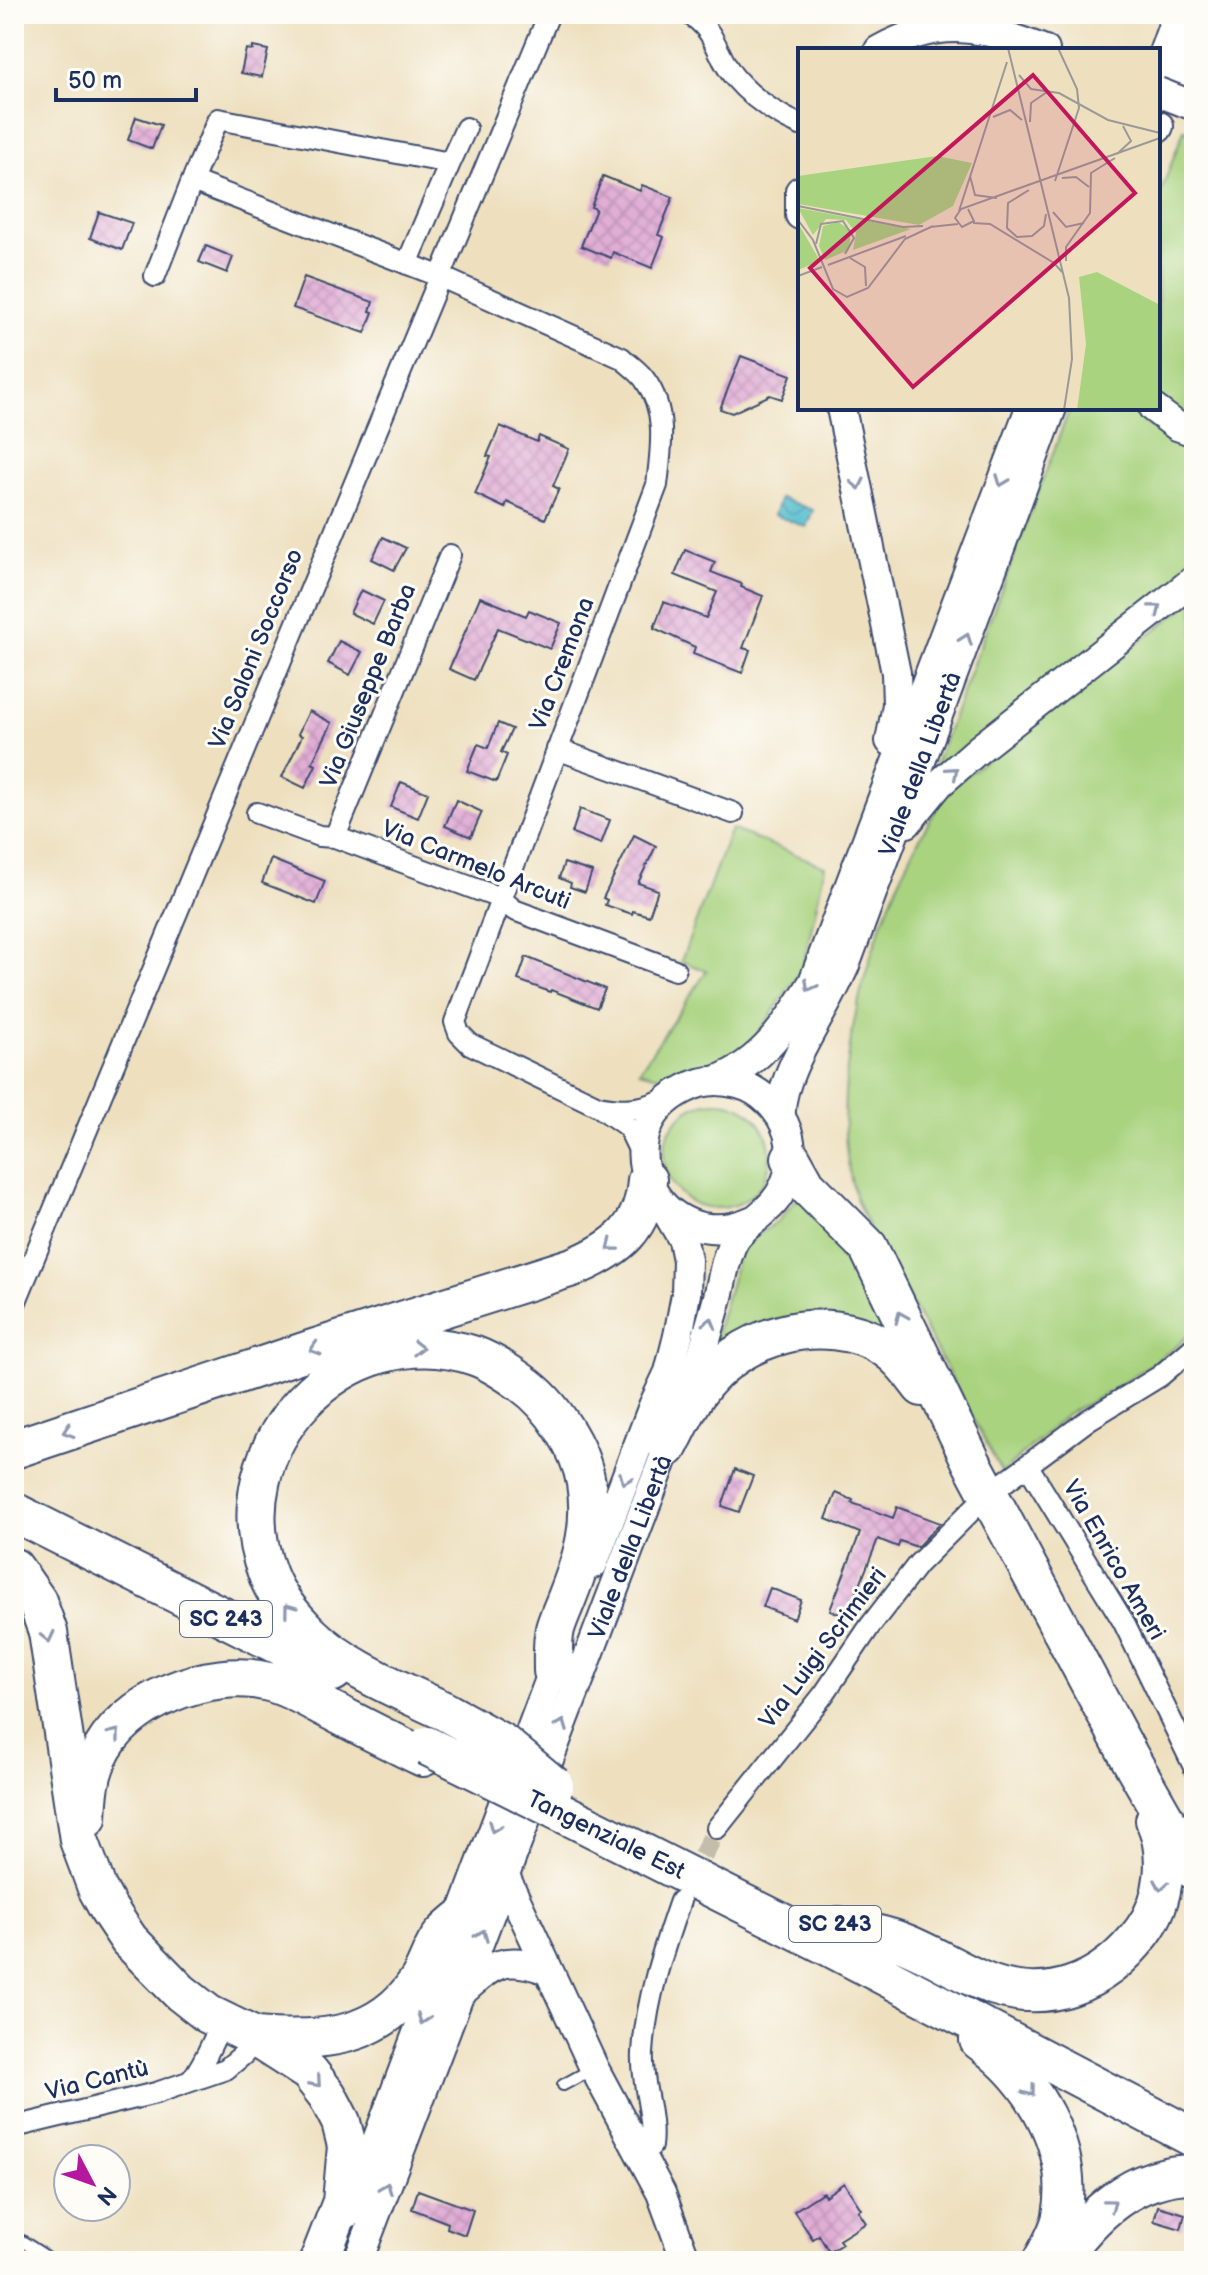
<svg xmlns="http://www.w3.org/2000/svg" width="1208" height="2275" font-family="'Balsamiq Sans',sans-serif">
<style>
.grass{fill:#a9d37f;stroke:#62816e;stroke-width:2}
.water{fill:url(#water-waves);stroke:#387896;stroke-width:2}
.building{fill:url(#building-cross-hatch)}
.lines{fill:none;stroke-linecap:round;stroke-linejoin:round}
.street-tunnel{stroke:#c4bdac;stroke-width:20;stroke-dasharray:20 10;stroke-linecap:butt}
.lane-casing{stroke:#3b4a6d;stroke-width:14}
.street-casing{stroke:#3b4a6d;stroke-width:24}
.secondary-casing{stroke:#3b4a6d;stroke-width:32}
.highway-casing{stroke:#3b4a6d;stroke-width:42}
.lane{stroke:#fff;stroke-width:10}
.street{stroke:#fff;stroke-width:20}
.secondary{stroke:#fff;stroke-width:28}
.highway{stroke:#fff;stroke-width:38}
.secondary-bridge-casing{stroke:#3b4a6d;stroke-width:32;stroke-linecap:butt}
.highway-bridge-casing{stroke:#3b4a6d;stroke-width:42;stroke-linecap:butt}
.secondary-bridge{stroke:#fff;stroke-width:28}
.highway-bridge{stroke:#fff;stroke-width:38}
.oneway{stroke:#8d97ae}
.labels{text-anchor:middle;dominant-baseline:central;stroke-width:6;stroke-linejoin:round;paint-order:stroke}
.shield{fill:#fdfcf7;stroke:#5f6c8c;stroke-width:2}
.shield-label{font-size:22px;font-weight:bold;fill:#1b2f5e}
.street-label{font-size:24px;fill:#1b2f5e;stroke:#fdfcf7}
.inset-road{fill:none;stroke:#9a9998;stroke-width:2}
.view{fill:#c2185b;fill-opacity:0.15;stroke:#c2185b;stroke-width:4}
.inset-edge{fill:none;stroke:#1b2f5e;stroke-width:4}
</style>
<defs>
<pattern id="water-waves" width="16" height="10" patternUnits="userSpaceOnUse" patternTransform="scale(2)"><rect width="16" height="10" fill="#55c0cf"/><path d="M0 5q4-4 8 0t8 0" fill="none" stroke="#469cab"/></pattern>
<pattern id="building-cross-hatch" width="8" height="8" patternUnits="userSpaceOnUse" patternTransform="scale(2)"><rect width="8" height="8" fill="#e1add6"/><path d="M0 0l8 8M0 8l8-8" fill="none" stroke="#c095ba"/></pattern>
</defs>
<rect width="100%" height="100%" fill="#fdfcf7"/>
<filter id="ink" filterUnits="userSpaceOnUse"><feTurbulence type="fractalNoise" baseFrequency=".0125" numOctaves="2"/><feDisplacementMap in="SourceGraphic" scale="16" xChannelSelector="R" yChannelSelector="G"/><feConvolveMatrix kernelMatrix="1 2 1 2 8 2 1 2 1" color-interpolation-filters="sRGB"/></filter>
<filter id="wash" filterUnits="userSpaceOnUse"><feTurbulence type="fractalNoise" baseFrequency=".006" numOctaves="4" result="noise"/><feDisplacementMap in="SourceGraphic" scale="32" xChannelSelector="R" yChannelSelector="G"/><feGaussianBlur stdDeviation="1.8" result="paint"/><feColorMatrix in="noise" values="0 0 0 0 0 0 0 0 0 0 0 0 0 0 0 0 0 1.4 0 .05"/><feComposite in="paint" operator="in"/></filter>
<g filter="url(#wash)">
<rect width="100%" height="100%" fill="#eee0bf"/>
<!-- grass -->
<path class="grass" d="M1184,130L1194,133V419L1158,399V199Z
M1070,408H1128C1148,426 1168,441 1194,450V567L926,788Z
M1194,600V1330L1176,1347L1109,1392L1067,1414L1002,1473C969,1411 936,1349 902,1286C887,1258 864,1224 855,1195C819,1074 881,886 951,787Z
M731,829L825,866L803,967L740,1061L670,1079L639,1071L707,971L681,961Z
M664 1155a53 53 0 1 1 106 0a53 53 0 1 1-106 0Z
M801,1194L834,1225L909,1351L859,1325L706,1368L741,1247L777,1222Z"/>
<!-- water -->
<path class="water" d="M780,498L813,510L806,527L774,515Z"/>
<g id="blocks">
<!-- building -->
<path class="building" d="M253,47L268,50L262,77L241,73L246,49L253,50Z
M136,117L161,125L152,149L128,140Z
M603,176L640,191L642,185L673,197L658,235L664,237L652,268L613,252L611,258L581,246L596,209L591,207Z
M99,212L132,223L122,250L90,238Z
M206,246L233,257L227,273L199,262Z
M304,277L373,302L370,311L373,312L365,333L293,308Z
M741,356L791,375L782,399L770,395L732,413L720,409Z
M500,426L537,442L539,436L569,449L553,486L559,489L545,519L507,502L505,508L475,494L491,457L487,456Z
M383,537L406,548L394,570L372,559Z
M685,550L715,562L711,572L742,584L741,587L763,596L743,648L750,650L742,673L693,654L695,647L654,628L664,602L706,618L717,592L675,575Z
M361,590L384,601L373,624L350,613Z
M480,597L526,616L529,610L561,623L550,649L498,628L474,680L449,669Z
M339,641L362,652L350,675L328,663Z
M309,711L332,723L312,763L316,765L305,788L282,777L302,736L298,734Z
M498,723L512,729L501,752L507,755L496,782L467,771L478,744L488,748Z
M401,782L428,793L418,818L391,807Z
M456,800L482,812L471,837L445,826Z
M580,809L610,820L601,844L572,833Z
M634,835L656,846L638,883L658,890L649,916L633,911L632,914L605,905L607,900L603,898Z
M271,859L325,881L316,904L262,883Z
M564,863L592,872L585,892L570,887L571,883L559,878Z
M526,957L605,989L597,1008L551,990L550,992L518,980Z
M735,1469L753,1476L739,1512L722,1506Z
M836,1493L853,1500L852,1503L893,1518L897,1507L940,1523L917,1547L900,1541L898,1547L878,1539L847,1617L830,1610L860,1533L826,1519Z
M770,1588L801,1600L794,1619L763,1607Z
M844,2183L861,2209L858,2211L866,2223L839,2240L842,2244L829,2252L819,2235L813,2239L794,2211L823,2192L825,2196Z
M418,2190L473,2210L465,2235L447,2228L448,2223L412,2209Z
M1158,2206L1185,2214L1181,2229L1154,2221Z"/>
</g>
</g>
<g filter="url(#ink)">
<use href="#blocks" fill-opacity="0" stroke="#3b4a6d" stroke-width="2"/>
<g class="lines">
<!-- street-tunnel -->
<path class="street-tunnel" d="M689,1883L717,1828"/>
<defs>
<path id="lane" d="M563,2085L592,2069
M14,2236L53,2261"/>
<path id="street" d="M689,14C717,30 716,56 735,78C753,99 776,114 800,125
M450,163L466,128
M407,264L450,163L218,119L192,181L439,276L622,358C629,365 640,372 645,380C668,411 661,450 657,485L455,1022L459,1033L470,1044L598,1106
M155,276L192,181
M557,749L733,813
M257,813L319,836L335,837L500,898L514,910L675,970
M335,837L450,555
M643,1158L628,1127L598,1106C628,1111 642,1110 669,1097
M14,1306L549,14
M1028,1466L1123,1621L1194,1767
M1002,1484L1088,1420L1160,1376L1194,1347
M717,1828L824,1694L870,1626L918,1564L977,1505
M192,2079C206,2061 212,2041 223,2021
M14,2127L156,2093L226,2069L244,2054L253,2036
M640,2151L651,2146C655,2115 641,2085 643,2053C646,2000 663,1950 680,1901"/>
<g id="secondary">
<path d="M879,50C941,16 982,26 1045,50"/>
<path d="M1158,67L1177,14"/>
<path d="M1174,87L1194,35"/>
<path d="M1158,128L1159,126"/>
<path d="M800,191V215"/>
<path d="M841,408L896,673L897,705L890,741"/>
<path d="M1153,408L1177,426L1194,432"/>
<path d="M907,823L939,784L979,749L1194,580"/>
<path d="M715,1081C763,1063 788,1023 813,982L1030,408"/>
<path id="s1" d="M781,1116C778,1076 825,1012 841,974C847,963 850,951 855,939L1052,408"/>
<path d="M593,1564L653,1406L669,1372L678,1336L686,1294L687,1260L683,1240L666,1211"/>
<path d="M505,1876L594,2068L661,2193L686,2261"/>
<path d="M461,1993C493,1964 504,1954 547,1970"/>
<path d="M350,2212L559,1655"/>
<path id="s2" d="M358,2261L668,1447C680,1413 696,1379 705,1344C709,1328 714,1313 718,1297C723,1278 725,1256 735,1239C743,1227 756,1220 766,1210C788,1191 796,1160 788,1133C780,1109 761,1090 738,1084C720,1079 701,1080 685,1089C597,1133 659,1262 753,1220"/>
</g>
<path id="highway" d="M791,1158L806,1185L868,1247L972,1463L1130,1758L1194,1870
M668,1447C678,1429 686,1409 697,1393C737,1335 823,1310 884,1347C900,1357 911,1373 922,1387
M14,1449L313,1349L576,1266C618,1248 644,1228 647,1180
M14,1512L333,1672
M14,1568L37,1601L48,1632L79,1840L97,1888L109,1910L129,1940L180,1992L208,2014L253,2036L309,2072L327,2095L341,2122L347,2146L342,2202L319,2261
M446,1712C403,1691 344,1668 310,1634C293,1617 276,1597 268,1575C217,1448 345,1312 475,1356C492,1362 508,1373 522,1383C552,1404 580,1447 586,1483C593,1525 583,1557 568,1595C564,1606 558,1618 555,1629C552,1642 553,1658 553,1671
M87,1818C88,1797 89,1777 98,1758C123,1700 210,1667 269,1682C293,1688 315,1703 336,1713C365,1728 394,1743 423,1757
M583,1823L828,1946L1194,2138
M839,1926C859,1931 880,1934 899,1941C927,1951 954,1969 982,1981C1045,2008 1104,1984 1143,1931C1166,1900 1170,1854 1155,1820
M256,2037C319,2042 379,2040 418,1981C427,1968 431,1949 441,1937C446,1931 453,1925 459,1920
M979,2040C1033,2079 1075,2147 1062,2216C1059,2231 1050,2247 1042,2261
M1059,2261C1092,2214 1133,2174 1194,2174"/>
</defs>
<!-- lane casing -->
<use href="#lane" class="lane-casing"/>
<!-- street casing -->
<use href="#street" class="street-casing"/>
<!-- secondary casing -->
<use href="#secondary" class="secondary-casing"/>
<!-- highway casing -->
<use href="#highway" class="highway-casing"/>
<!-- lane -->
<use href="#lane" class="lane"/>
<!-- street -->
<use href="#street" class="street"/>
<!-- secondary -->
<use href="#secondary" class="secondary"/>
<!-- highway -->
<use href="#highway" class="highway"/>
<defs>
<path id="secondary-bridge" d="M1158,92L1194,106"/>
<path id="highway-bridge" d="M446,1712L502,1743L554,1786
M427,1746L583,1823"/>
</defs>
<!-- secondary-bridge casing -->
<use href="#secondary-bridge" class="secondary-bridge-casing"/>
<!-- highway-bridge casing -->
<use href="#highway-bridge" class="highway-bridge-casing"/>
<!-- secondary-bridge -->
<use href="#secondary-bridge" class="secondary-bridge"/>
<!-- highway-bridge -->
<use href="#highway-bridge" class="highway-bridge"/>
</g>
<!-- one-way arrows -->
<defs><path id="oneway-chevron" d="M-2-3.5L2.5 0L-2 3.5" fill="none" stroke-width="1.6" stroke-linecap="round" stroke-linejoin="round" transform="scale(2)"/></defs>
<g class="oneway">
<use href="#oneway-chevron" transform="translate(1002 481) rotate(111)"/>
<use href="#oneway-chevron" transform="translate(858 484) rotate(79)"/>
<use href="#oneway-chevron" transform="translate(1156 609) rotate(-38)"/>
<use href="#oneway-chevron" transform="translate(966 639) rotate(-70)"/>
<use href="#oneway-chevron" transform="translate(953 772) rotate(-41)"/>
<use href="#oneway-chevron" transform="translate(810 986) rotate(118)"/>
<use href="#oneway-chevron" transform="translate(612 1246) rotate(142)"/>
<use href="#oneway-chevron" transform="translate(901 1317) rotate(-113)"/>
<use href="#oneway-chevron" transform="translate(710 1323) rotate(-74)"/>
<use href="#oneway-chevron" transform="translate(418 1348) rotate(1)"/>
<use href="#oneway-chevron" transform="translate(315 1349) rotate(162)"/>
<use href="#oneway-chevron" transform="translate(68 1431) rotate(162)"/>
<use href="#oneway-chevron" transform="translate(625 1479) rotate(111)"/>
<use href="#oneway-chevron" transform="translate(289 1609) rotate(-127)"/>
<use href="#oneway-chevron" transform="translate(48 1637) rotate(77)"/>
<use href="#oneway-chevron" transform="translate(562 1725) rotate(-69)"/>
<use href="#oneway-chevron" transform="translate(115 1734) rotate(-51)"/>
<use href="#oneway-chevron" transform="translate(494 1827) rotate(111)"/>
<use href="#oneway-chevron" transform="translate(1161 1885) rotate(100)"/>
<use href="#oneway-chevron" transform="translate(482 1935) rotate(-69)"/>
<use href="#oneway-chevron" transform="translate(423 2019) rotate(110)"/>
<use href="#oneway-chevron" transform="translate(316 2082) rotate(49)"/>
<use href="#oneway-chevron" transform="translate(1030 2091) rotate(53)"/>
<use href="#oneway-chevron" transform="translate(386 2188) rotate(-69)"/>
<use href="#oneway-chevron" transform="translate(1111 2204) rotate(-37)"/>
</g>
</g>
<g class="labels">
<!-- shield labels -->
<g class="shield">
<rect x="180" y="1601" width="92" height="36" rx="6"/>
<rect x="789" y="1906" width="92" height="36" rx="6"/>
</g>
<g class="shield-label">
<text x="226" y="1619">SC 243</text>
<text x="835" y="1924">SC 243</text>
</g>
<!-- street labels -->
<g class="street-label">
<text transform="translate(256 649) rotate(-68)">Via Saloni Soccorso</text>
<text transform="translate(562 664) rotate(-69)">Via Cremona</text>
<text transform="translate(368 686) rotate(-68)">Via Giuseppe Barba</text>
<text stroke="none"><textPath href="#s1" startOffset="380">Viale della Libertà</textPath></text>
<text transform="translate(476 865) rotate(22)">Via Carmelo Arcuti</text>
<text stroke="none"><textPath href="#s2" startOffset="764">Viale della Libertà</textPath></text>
<text transform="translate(1114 1560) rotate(60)">Via Enrico Ameri</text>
<text transform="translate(823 1648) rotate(-53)">Via Luigi Scrimieri</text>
<text transform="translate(606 1835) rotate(26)">Tangenziale Est</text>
<text transform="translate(97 2080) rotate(-14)">Via Cantù</text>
</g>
</g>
<!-- overview -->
<g transform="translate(798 48)">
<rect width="362" height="362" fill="#eee0bf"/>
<path d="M139,108L174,115L155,158L121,177L0,156V128ZM0,160L113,181L55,202L58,185L48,172L28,171L15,187ZM40,174L53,182L51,202L27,212L21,198L25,178ZM0,175L22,213L0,222L1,208Z" fill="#a9d37f"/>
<path d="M299,224L362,257V362H279L288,296L281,229Z" fill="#a9d37f"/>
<path class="inset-road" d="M210,0L271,250L274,311L266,362M221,27L233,41L261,45L310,72L362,85M195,69L212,62L224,72M232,74L233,55L249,44M319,106L333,93L325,78M172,128L177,147L199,150M264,130L278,129L291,139M257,133L281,60L279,41L260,0M231,142L210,155L209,180L219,189L234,188L246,178L248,166M0,158L105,179L125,178M170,161L176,173L164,179L157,170L163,161L362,90M161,163L209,14M255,164L268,179L286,175M0,172L15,192L35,241L49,249L70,240L107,191L135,178M175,175L192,176L256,215L264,224M132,179L160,176M18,196L23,176L45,173L56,190L47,206M52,210L67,219L68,238M268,213V199L292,165L293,125L317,110M30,217L108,188M0,228L24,219"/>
<path class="view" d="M235,27L337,145L115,339L12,220Z"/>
<rect width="362" height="362" class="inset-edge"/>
</g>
<!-- margin -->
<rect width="1208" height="2275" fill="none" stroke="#fdfcf7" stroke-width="48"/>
<!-- north arrow -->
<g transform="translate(92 2183) rotate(131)"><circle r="38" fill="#fdfcf7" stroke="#a3aaba" stroke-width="2"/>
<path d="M0-6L14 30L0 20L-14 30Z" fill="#b5179e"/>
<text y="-12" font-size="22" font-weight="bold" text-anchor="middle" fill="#1b2f5e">N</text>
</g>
<!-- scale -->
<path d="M56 88v12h140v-12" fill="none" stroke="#1b2f5e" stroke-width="4"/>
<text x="68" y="88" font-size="24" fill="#1b2f5e" stroke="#fdfcf7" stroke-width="6" paint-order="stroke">50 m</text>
</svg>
